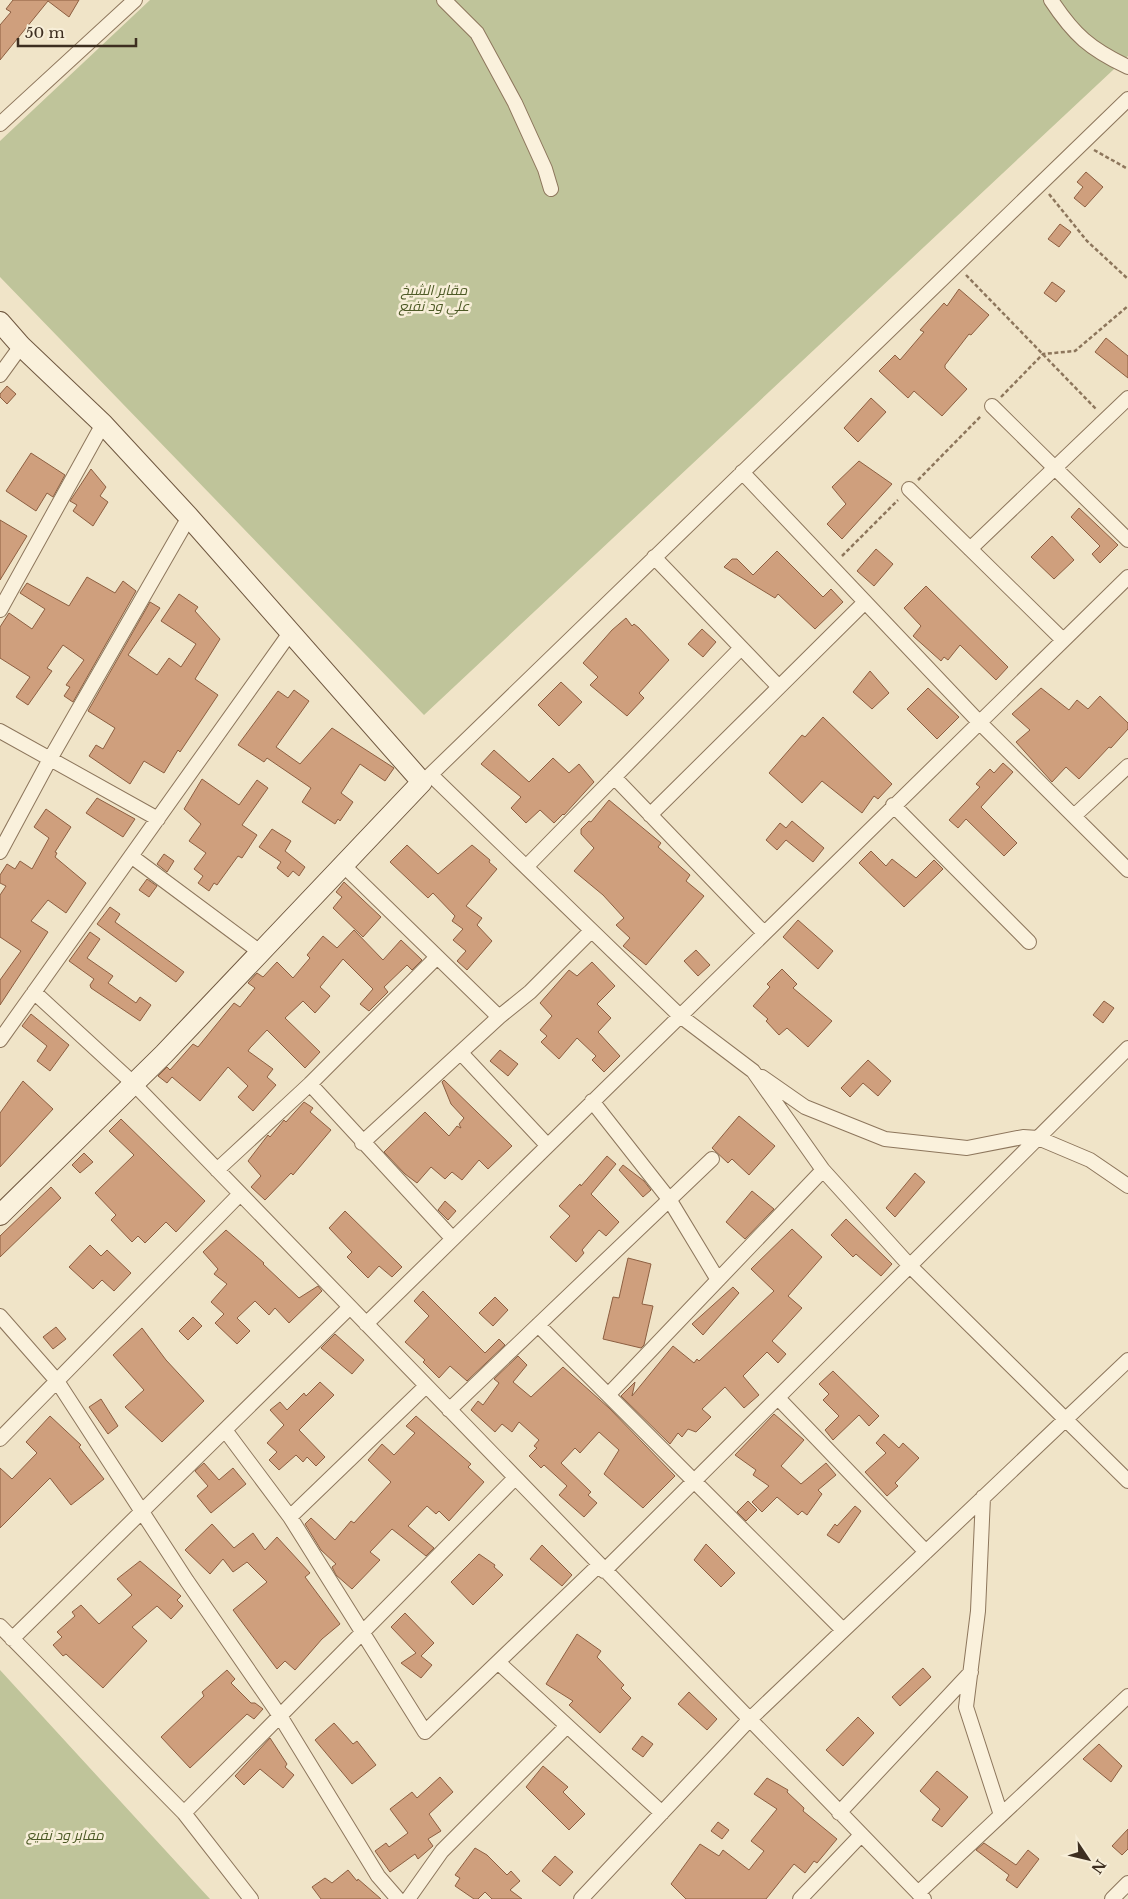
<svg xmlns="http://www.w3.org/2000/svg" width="1128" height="1899" font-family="'Libre Baskerville',Cairo,serif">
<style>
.cemetery{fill:#bfc49a}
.building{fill:#cf9f7d;stroke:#8d5f41}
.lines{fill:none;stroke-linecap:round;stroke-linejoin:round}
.street-casing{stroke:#8d765c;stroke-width:16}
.secondary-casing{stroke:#6f573f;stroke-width:22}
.path{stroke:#8d765c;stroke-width:2.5;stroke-dasharray:4 2.5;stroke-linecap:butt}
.street{stroke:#faf1dc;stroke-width:14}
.secondary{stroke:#faf1dc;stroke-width:20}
.labels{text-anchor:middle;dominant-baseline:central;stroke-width:5;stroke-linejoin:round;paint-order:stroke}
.park-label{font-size:14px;font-style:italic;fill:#4d5a26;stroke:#f7eed8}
</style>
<rect width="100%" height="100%" fill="#f0e4c8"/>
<!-- cemetery -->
<path class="cemetery" d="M150,0H1128V56L424,715L0,277V141Z
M0,1670L210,1899H0Z"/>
<!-- building -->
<path class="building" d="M13,0H79L69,17L48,1L0,60V25L11,12L6,9Z
M1086,172L1103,187L1085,207L1074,198L1083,187L1077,182Z
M1060,224L1071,232L1059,247L1048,239Z
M1052,282L1065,291L1056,302L1044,293Z
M959,289L989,315L971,335L969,334L945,365V368L967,389L942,416L914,391L908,398L879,371L895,355L900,360L924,332L920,330L944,303L947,306Z
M1106,338L1128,356V378L1095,352Z
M7,386L16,394L7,404L0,397V394Z
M871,398L886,412L858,442L844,428Z
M31,453L65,475L53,497L47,493L36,511L6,491Z
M859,461L892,484L842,539L827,524L846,504L832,487Z
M91,469L106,487L100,496L108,502L93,526L73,511L77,505L70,501Z
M1079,508L1118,545L1100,563L1092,554L1100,546L1071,517Z
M0,520L27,536L0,580Z
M1052,536L1074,560L1054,579L1031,557Z
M876,549L893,564L874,586L857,571Z
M777,551L823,597L831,589L843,602L815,629L778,594L775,598L724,567L732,559H737L753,575Z
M87,577L115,593L123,581L136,591L73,702L64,696L70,687L66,685L84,660L63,645L47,668L52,671L28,705L16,697L30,677L0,658V627L9,613L32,629L45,609L20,593L27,583L69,606Z
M926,586L1008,667L996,680L960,645L948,660L944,657L941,661L913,636L921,626L904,608Z
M179,594L198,607L195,611L220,639L195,679L218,695L180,752L178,750L164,773L144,761L130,784L89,756L96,745L103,749L115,728L88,711L150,602L160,608L128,655L157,675L169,658L181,667L196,644L161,621Z
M626,618L632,626L634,624L639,628L669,660L639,693L644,698L627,716L590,685L598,677L583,663L612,630Z
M702,629L716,642L703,657L688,644Z
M870,671L889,693L872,709L853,692Z
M561,682L582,702L559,726L538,705Z
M928,688L959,717L937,739L907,709Z
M1041,688L1069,710L1077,700L1088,709L1100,696L1128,723V729L1111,748L1109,747L1079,779L1066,767L1052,782L1016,742L1030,730L1012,714Z
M294,690L309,701L276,747L300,764L332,728L394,768L385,781L360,764L341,793L353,802L340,821L338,819L335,824L302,802L311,788L267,758L264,762L238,745L278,691L288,698Z
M823,717L892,784L878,799L874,796L862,813L822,781L802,803L769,773L802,735L805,737Z
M494,750L529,782L553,758L569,773L579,764L594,782L564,815L563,814L554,823L540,810L526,823L511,808L521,797L481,764Z
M1003,763L1013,772L981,807L1017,843L1004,856L966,819L958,828L949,820L980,787L976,784L990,769L994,773Z
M202,779L239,805L257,780L268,788L242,825L257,835L242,858L238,856L217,885L214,883L209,891L198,883L203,876L194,869L206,853L189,841L201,824L184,809Z
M97,798L135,819L123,837L86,813Z
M609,800L661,843L658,847L690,875L686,881L704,896L646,965L623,946L630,938L616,925L624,918L603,895L574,871L594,848L581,834V829L589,821L591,822Z
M46,809L71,827L55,852L57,853L55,857L86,883L66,913L48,900L31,921L48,932L0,1005V980L21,951L0,937V895L6,886L0,883V875L7,864L15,869L20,861L32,869L49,838L34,827Z
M792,821L824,848L813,862L786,840L777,850L766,840L780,823L786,828Z
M272,829L291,841L285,851L305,867L299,876L293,871L288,877L277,868L281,862L259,847Z
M407,845L438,874L472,845L490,860L489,862L497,869L466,906L482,918L477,925L492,941L467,970L457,961L466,951L453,940L463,929L452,921L455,916L433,893L428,898L390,862Z
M871,851L886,866L892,859L916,878L934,860L943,869L904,907L859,863Z
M164,854L174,861L167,872L157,864Z
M147,879L157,886L149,897L139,890Z
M344,882L381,917L363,937L333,908L342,897L336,892Z
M110,907L120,914L115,922L184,972L176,982L97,924Z
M798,920L833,951L818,969L783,937Z
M354,930L383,960L401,940L422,960L412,970L407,965L384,987L388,992L369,1011L360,1004L373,989L343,959L320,987L330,996L315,1013L303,1001L285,1018L320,1052L305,1068L267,1030L250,1048L248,1051L273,1069L267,1077L276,1085L253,1111L238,1097L248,1086L228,1067L200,1101L172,1077L167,1083L158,1076L167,1067L170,1070L193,1044L198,1047L234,1003L240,1007L255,988L248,983L257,973L263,977L277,962L293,978L310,958L307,955L323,936L337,948Z
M90,932L100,939L87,958L113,976L108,983L136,1003L140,997L151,1005L140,1021L91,988L90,985L94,979L69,961Z
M696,950L710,965L698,976L684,961Z
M592,962L615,986L597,1004L611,1018L598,1032L620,1056L604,1072L592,1060L596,1056L577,1038L559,1059L541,1042L547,1036L540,1030L552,1016L540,1003L569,970L577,976Z
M782,969L797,984L793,988L832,1021L808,1047L787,1028L779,1035L766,1021L768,1019L753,1006L770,987L767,984Z
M1104,1001L1114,1008L1103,1023L1093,1015Z
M31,1014L69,1045L50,1071L37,1061L47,1046L22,1026Z
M500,1050L518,1064L508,1076L490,1061Z
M868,1060L891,1081L878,1096L863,1083L850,1097L841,1088Z
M444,1080L512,1146L488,1169L479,1160L462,1180L452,1172L445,1179L431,1167L417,1183L405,1174L384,1152L425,1112L449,1136L457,1126L461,1128L459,1124L464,1118L451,1104L442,1082Z
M23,1081L53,1109L0,1167V1113Z
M304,1102L313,1108L310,1112L331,1130L293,1175L291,1173L265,1200L251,1187L261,1176L248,1161L268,1135L270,1137L284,1120L286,1122Z
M739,1116L775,1146L749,1175L732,1159L728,1163L712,1148Z
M121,1119L205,1201L176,1232L166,1222L145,1243L138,1236L132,1242L111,1220L116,1215L95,1193L134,1155L109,1131Z
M84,1153L93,1162L80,1173L72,1165Z
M607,1156L616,1164L591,1194L619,1222L606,1236L599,1230L582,1250L584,1253L576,1262L550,1237L570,1216L559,1206L580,1184L581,1186Z
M623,1165L644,1181L651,1190L643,1197L619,1170Z
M915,1173L925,1182L895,1217L886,1208Z
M51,1187L61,1198L0,1257V1236Z
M752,1191L774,1209L745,1239L726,1222Z
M445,1201L456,1211L448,1220L438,1210Z
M345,1211L402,1267L392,1277L379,1266L368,1278L347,1257L352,1252L329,1228Z
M846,1219L892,1264L881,1276L856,1254L853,1257L831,1235Z
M792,1229L822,1257L788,1296L802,1308L772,1341L786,1354L778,1363L767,1352L743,1376L759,1395L744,1408L725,1387L702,1409L711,1417L696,1432L688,1429L682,1437L678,1433L670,1444L621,1396L635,1382L632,1396L673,1346L694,1363L697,1359L699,1361L774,1291L751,1269Z
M226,1230L264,1263L263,1264L299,1298L318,1286L322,1291L289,1323L275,1308L269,1315L255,1301L237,1318L250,1331L237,1344L215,1323L224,1314L211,1302L227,1284L214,1274L218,1269L203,1252Z
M90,1245L101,1256L107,1250L131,1273L114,1291L102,1280L93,1289L69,1267Z
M628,1258L651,1264L642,1304L653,1306L644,1345L641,1348L603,1339L613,1297L619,1298Z
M733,1287L739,1293L703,1335L692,1324Z
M423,1291L485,1353L499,1339L505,1345L467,1381L450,1366L439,1378L423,1362L425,1360L405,1342L429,1316L414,1301Z
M495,1297L508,1310L493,1326L479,1313Z
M193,1317L202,1326L188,1340L179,1331Z
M56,1327L66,1339L53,1349L43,1337Z
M142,1328L166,1360L204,1401L162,1442L125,1407L144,1390L113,1355Z
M335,1334L364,1360L352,1374L321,1348Z
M518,1356L527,1365L513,1382L531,1397L563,1367L609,1408L675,1476L643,1508L604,1474L619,1450L599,1432L580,1453L575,1448L561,1463L591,1492L588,1495L597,1503L584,1517L559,1495L567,1486L544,1465L541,1468L529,1456L537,1448L534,1446L539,1440L519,1422L512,1432L502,1424L495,1432L471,1410L478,1401L483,1405L499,1383L494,1379Z
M833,1371L879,1416L869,1426L859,1415L833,1440L825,1430L839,1416L823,1400L829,1394L819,1384Z
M320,1382L334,1395L299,1430L325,1457L316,1466L307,1457L303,1462L296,1455L279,1470L269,1460L277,1452L267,1443L284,1425L270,1410L280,1402L287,1410L304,1393L306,1396Z
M101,1399L118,1426L108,1434L89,1407Z
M774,1414L804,1440L781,1466L801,1484L826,1463L836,1475L818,1490L822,1494L807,1515L802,1511L798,1515L777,1497L762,1512L752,1502L769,1486L753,1475L756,1470L735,1455Z
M50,1416L81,1445L79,1447L104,1479L71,1505L50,1478L0,1528V1468L12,1479L37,1453L26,1442Z
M416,1416L471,1464L468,1467L484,1482L449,1521L439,1511L436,1514L427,1506L408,1526L434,1548L426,1556L392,1529L370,1552L380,1560L352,1589L336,1575L332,1567L336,1564L321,1550L305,1524L311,1518L335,1540L351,1521L354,1523L391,1482L368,1460L382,1444L394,1455L415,1433L406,1426Z
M884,1434L899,1448L903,1443L919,1458L895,1483L898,1486L887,1496L865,1472L886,1453L876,1443Z
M204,1463L219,1480L233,1468L246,1484L211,1513L197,1496L208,1486L195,1471Z
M748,1501L757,1510L746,1521L737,1512Z
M855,1506L861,1511L839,1543L827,1535L835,1524L837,1526Z
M212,1524L234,1548L253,1533L265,1550L277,1537L310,1573L305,1577L340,1624L322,1639L295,1670L285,1661L277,1669L233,1610L267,1582L247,1562L233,1572L223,1559L210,1574L185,1550Z
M706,1544L735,1573L721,1587L694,1560Z
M542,1545L572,1575L562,1586L530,1559Z
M479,1554L495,1565L494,1567L503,1575L473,1605L451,1582Z
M140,1561L181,1596L177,1600L183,1606L171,1619L157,1606L132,1627L147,1641L103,1688L66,1654L63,1656L53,1645L62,1637L57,1632L75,1616L72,1612L81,1605L99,1624L132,1595L117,1579Z
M405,1613L434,1643L421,1656L432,1665L421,1678L401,1663L416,1653L391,1627Z
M577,1634L601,1651L597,1657L624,1685L621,1688L631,1698L600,1733L569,1705L573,1701L546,1684Z
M923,1668L931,1677L900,1706L892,1697Z
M227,1670L235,1679L231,1683L251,1703H255L263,1709L254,1719L247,1714L190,1768L161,1737L204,1696L202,1692Z
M689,1692L717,1719L707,1730L678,1704Z
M858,1717L874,1733L843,1766L826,1750Z
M334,1723L353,1744L357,1741L376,1765L352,1784L315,1740Z
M642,1736L653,1744L643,1757L632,1749Z
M270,1738L287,1764L285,1767L294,1775L283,1788L260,1769L244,1785L235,1776Z
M1099,1744L1122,1766L1111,1782L1083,1759Z
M543,1766L568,1787L563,1792L585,1814L569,1830L526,1787Z
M937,1771L968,1797L942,1827L932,1820L940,1809L920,1791Z
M440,1777L453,1792L429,1814L441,1831L428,1839L433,1846L418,1859L415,1854L390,1872L375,1851L386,1843L389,1847L408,1833L390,1809L412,1792L417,1798Z
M767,1778L788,1790L787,1792L804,1808L803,1811L837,1839L817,1863L814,1861L805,1873L794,1864L766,1899H686L671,1884L700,1844L719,1856L723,1850L749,1870L764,1851L751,1841L777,1809L754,1794Z
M718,1822L729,1830L722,1839L711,1831Z
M1128,1829V1849L1122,1855L1112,1846Z
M984,1843L1016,1865L1028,1850L1039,1859L1017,1888L1006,1880L1009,1875L976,1850Z
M475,1848L487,1855L507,1875L511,1871L520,1881L510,1890L522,1899H492L485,1892L478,1899H474L455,1886L460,1878L455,1875Z
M555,1856L573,1872L560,1886L542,1871Z
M348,1870L357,1881L358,1879L381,1899H321L312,1887L325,1878L332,1883Z"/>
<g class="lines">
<defs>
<path id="street" d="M444,0L477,33L515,103L545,169L551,189
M1051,0C1074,35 1090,49 1128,67
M0,124L135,0
M0,375L21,346
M992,406L1128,540
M742,472L978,721L1128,870
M909,489L1063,640
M970,549L1128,398
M654,557L779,687
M0,610L103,424
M0,731L158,819
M431,775L679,1015L753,1071L823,1170L910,1266L1128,1481
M614,777L763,932
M425,780L1128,99
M893,805L1029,942
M650,815L865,602
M1074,816L1128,766
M0,852L50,759L189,517
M131,856L260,952
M342,864L499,1017L530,992L591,931
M526,867L741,648
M34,992L134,1084L924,1899
M0,1040L290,633
M461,1053L547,1145
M762,1077L805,1107L885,1139L967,1148L1023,1137L1038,1138L1090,1160L1128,1186
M310,1084L452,1238
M592,1101L669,1199L718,1280
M362,1143L499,1017
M217,1170L310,1084L436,958
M0,1316L57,1381L187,1581L280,1716L378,1876L398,1899
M366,1324L1128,577
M538,1325L843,1630
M609,1394L823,1170
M778,1398L926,1552
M449,1410L712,1159
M225,1430L290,1517L425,1732L599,1565
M0,1439L240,1194
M983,1497L978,1611L966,1707L1001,1815
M290,1517L426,1386
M604,1571L1128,1048
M0,1626L184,1813L251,1899
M12,1639L350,1307
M499,1663L662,1813
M184,1813L515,1478
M839,1813L971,1672
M918,1893L1128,1696
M408,1899L442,1851L567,1726
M581,1899L749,1720L1128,1360
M800,1899L861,1835
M1112,1899L1128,1883"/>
<path id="secondary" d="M0,322L21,346L103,424L189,517L422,782L164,1054L0,1215"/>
</defs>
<!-- street casing -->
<use href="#street" class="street-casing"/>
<!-- secondary casing -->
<use href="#secondary" class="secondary-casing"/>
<!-- path -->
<path class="path" d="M1094,150L1128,169
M1049,194L1087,241L1128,279
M966,275L1096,409
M1001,397L1043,354L1075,351L1128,306
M918,480L981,416
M842,556L898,500"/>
<!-- street -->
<use href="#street" class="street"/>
<!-- secondary -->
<use href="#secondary" class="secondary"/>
</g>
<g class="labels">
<!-- park labels -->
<g class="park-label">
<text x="434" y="290">مقابر الشيخ<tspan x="434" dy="16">علي ود نفيع</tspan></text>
<text x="65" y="1835">مقابر ود نفيع</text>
</g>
</g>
<!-- north arrow -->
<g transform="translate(1088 1859) rotate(125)" stroke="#f7eed8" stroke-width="4" paint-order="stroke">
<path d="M0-4L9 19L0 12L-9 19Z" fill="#3d2e20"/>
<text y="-8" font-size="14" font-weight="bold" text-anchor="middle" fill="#3d2e20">N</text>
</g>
<!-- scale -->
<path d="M18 38v8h118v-8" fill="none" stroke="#3d2e20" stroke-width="2.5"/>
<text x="25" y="38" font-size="15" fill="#3d2e20" stroke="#f7eed8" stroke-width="4" paint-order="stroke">50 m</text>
</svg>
